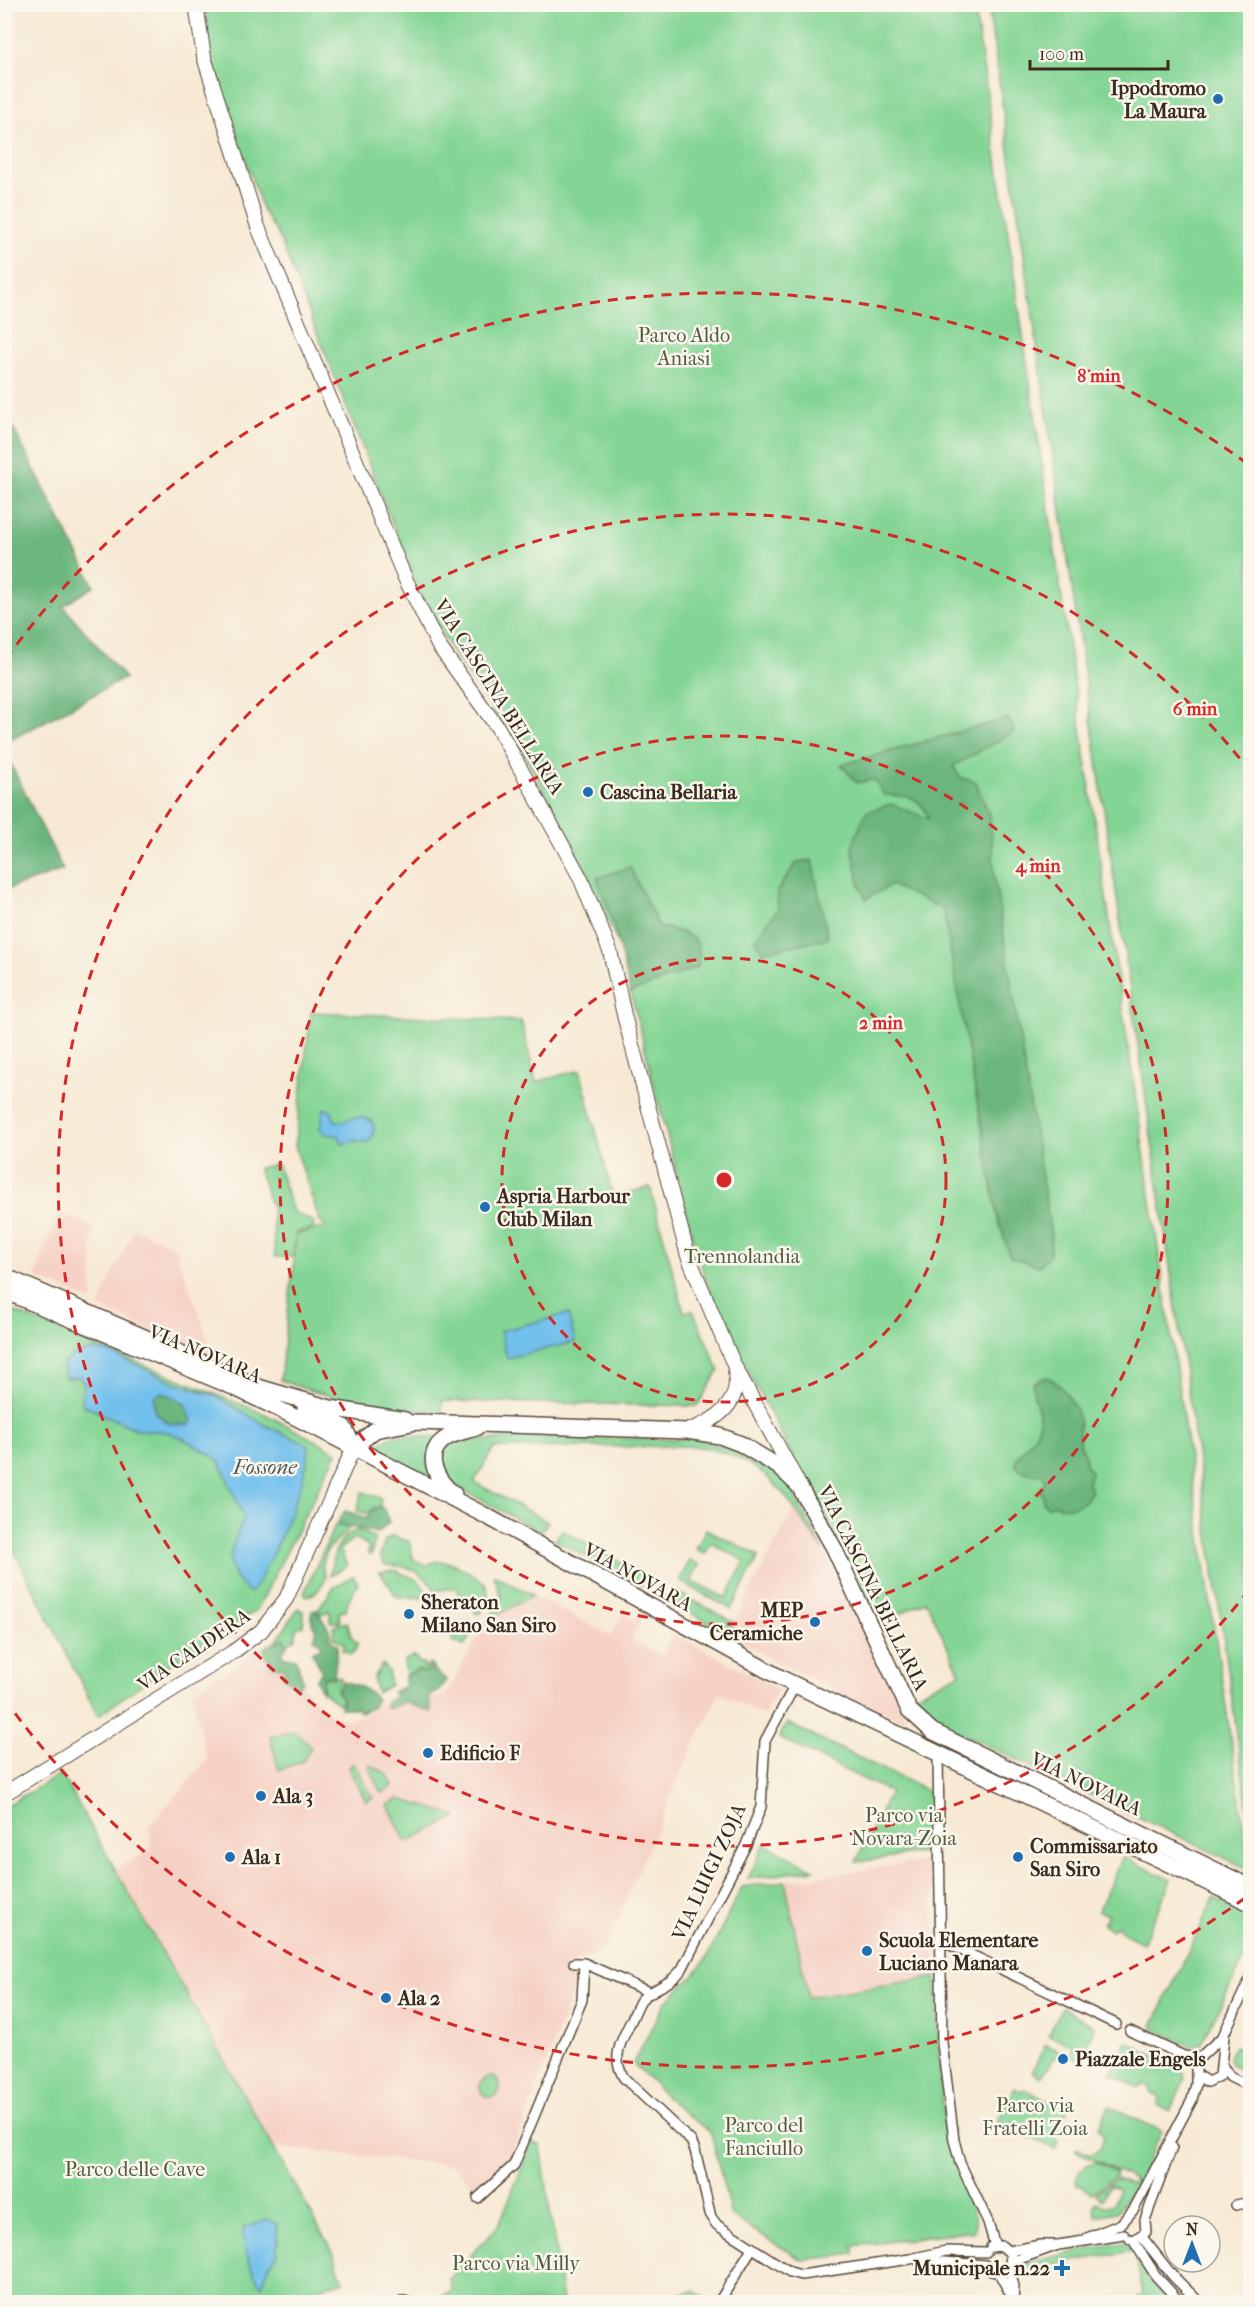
<svg xmlns="http://www.w3.org/2000/svg" width="1255" height="2307" font-family="'IM FELL French Canon',serif">
<style>
.built{fill:#f6d1c5}
.green{fill:#84d595;stroke:#60805a;stroke-width:1.5}
.forest{fill:#6bb67e;stroke:#53704e;stroke-width:1.5}
.water{fill:#72c0ec;stroke:#567585;stroke-width:1.5;fill-rule:evenodd}
.lines{fill:none;stroke-linecap:round;stroke-linejoin:round}
.street-casing{stroke:#574739;stroke-width:12}
.secondary-casing{stroke:#574739;stroke-width:16}
.primary-casing{stroke:#574739;stroke-width:18}
.street{stroke:#fff;stroke-width:9}
.secondary{stroke:#fff;stroke-width:14}
.primary{stroke:#fff;stroke-width:15}
.ring{fill:none;stroke:#d62828;stroke-width:3;stroke-dasharray:10 8}
.poi-dot{fill:#1f6fb2;stroke:#fbf7ec;stroke-width:2}
.labels{text-anchor:middle;dominant-baseline:central;stroke-width:5;stroke-linejoin:round;paint-order:stroke}
.poi-label{font-size:20px;font-weight:bold;fill:#3b2a1e;stroke:#fbf7ec;text-anchor:start}
.park-label{font-size:20px;fill:#515d42;stroke:#fbf7ec}
.street-label{font-size:20px;fill:#3b2a1e;stroke:#fbf7ec}
.water-label{font-size:21px;font-style:italic;fill:#4c575c;stroke:#fbf7ec}
.centre{fill:#d62828;stroke:#fbf7ec;stroke-width:3}
.ring-label{font-size:18px;text-anchor:middle;font-weight:bold;fill:#d62828;stroke:#fbf7ec;stroke-width:5;stroke-linejoin:round;paint-order:stroke}
</style>
<rect width="100%" height="100%" fill="#fbf7ec"/>
<filter id="ink" filterUnits="userSpaceOnUse"><feTurbulence type="fractalNoise" baseFrequency=".0167" numOctaves="2"/><feDisplacementMap in="SourceGraphic" scale="12" xChannelSelector="R" yChannelSelector="G"/><feConvolveMatrix kernelMatrix="1 2 1 2 8 2 1 2 1" color-interpolation-filters="sRGB"/></filter>
<filter id="wash" filterUnits="userSpaceOnUse"><feTurbulence type="fractalNoise" baseFrequency=".008" numOctaves="4" result="noise"/><feDisplacementMap in="SourceGraphic" scale="24" xChannelSelector="R" yChannelSelector="G"/><feGaussianBlur stdDeviation="1.35" result="paint"/><feColorMatrix in="noise" values="0 0 0 0 0 0 0 0 0 0 0 0 0 0 0 0 0 1.4 0 .05"/><feComposite in="paint" operator="in"/></filter>
<g filter="url(#wash)">
<rect width="100%" height="100%" fill="#f7e9d4"/>
<!-- built -->
<path class="built" d="M59,1212L93,1226L92,1301L35,1277Z
M134,1228L174,1246L215,1358L98,1307Z
M794,1509L824,1551L887,1675L905,1716L903,1722L776,1662L728,1633Z
M534,1596L611,1636L623,1614L635,1620L639,1613L643,1615L631,1640L662,1656L674,1634L778,1689L764,1716L720,1693L691,1751L604,1950L574,1963L575,1979L571,1996L510,2159L478,2191L452,2165L273,2147L115,1869L151,1849L149,1826L207,1760L191,1691L233,1668L274,1640L292,1676L331,1716L349,1720L366,1714L391,1696L398,1694L425,1700L446,1695L487,1621Z
M932,1860L936,1977L807,1997L785,1881Z"/>
<!-- green -->
<path class="green" d="M206,5H974L1250,1870L931,1719L913,1696L960,1673L926,1601L879,1623L727,1330L706,1281L695,1246L619,946L575,848L526,757L454,654L424,603L279,236L263,211L209,53Z
M988,5H1250V1830L1227,1662Z
M311,1012L521,1021L536,1082L580,1070L613,1197L650,1187L684,1312L693,1311L719,1370L697,1406L442,1401V1411C385,1408 333,1401 280,1380L297,1234L327,1227L320,1222L295,1146Z
M277,1164L293,1212L314,1222V1228L296,1233L293,1257H275L272,1208L258,1168Z
M5,1308L267,1415L337,1452L257,1610L160,1671L98,1716L5,1533Z
M394,1435L445,1438L434,1483L379,1453L377,1445Z
M523,1438L698,1439L748,1455L782,1477L793,1492L824,1551C785,1496 768,1456 694,1446L494,1448L474,1482L548,1522L540,1532L450,1483L438,1467L441,1452L453,1442Z
M362,1492L381,1498L379,1516L357,1511Z
M335,1525L350,1528L327,1550L322,1566L326,1578L316,1593L307,1596L304,1593Z
M706,1529L759,1556L731,1609L679,1581L690,1560L699,1565L691,1581L726,1598L745,1561L711,1543L705,1554L696,1549Z
M358,1530L374,1538L372,1554L370,1555L367,1552L370,1550L366,1544L354,1538L340,1549L347,1566L330,1576C332,1557 337,1536 358,1530Z
M562,1530L647,1576L641,1586L555,1540Z
M392,1536L410,1542L413,1559L426,1566C444,1552 468,1572 485,1583L489,1597L481,1613H475L474,1599L459,1597L457,1587L435,1591C425,1571 406,1565 385,1565L380,1557L385,1540Z
M394,1570L418,1580L431,1598L397,1597L380,1572Z
M494,1575L533,1595L489,1620L502,1598Z
M353,1576L358,1583L348,1601L346,1611L339,1612L340,1622H331L330,1611L321,1614L318,1609L334,1587Z
M675,1591L734,1622L728,1633L669,1601Z
M298,1608L304,1612L303,1626L296,1628V1638L279,1649L276,1642Z
M347,1622L351,1636L358,1644L353,1653L349,1654L347,1650L343,1651L344,1643L334,1638L333,1626Z
M472,1622L471,1633L464,1646L454,1642L452,1635L458,1628V1623Z
M414,1656L419,1663L424,1664V1668L430,1664L434,1668L429,1667L425,1673L418,1670L406,1675L404,1661Z
M382,1664L388,1671L390,1685L377,1693L373,1678Z
M335,1676L341,1678L336,1690L342,1699L340,1704C329,1699 319,1691 324,1677L333,1679Z
M787,1723L932,1793V1851L856,1862L890,1792L779,1738Z
M295,1731L311,1747L303,1761L279,1770L270,1737Z
M352,1764L355,1765L373,1798L366,1801L349,1769Z
M370,1765L387,1774L393,1785L382,1793L369,1767Z
M61,1774L333,2252L343,2282L268,2299L269,2302H5L4,1807Z
M399,1799L458,1816L406,1842L388,1805Z
M764,1844L814,1869L748,1879Z
M1123,1857L1171,1880L1143,1943L1123,1933L1119,1927L1115,1926L1112,1930L1103,1924L1108,1915L1098,1911Z
M785,1881L808,1997L936,1977C939,2027 938,2080 945,2130C949,2162 978,2205 975,2231L853,2246L854,2254L802,2260L731,2216L711,2133L676,2106L633,2063L665,2003L692,1977L708,1956L742,1887Z
M1214,1898L1250,1918V1947L1201,2044L1190,2046L1152,2028Z
M1062,2007L1095,2027L1079,2060L1070,2056L1074,2046L1049,2035Z
M1127,2042L1183,2070L1185,2079L1170,2111L1157,2105L1161,2098L1152,2094L1149,2086L1144,2084L1137,2087L1111,2074Z
M1045,2045L1064,2053L1054,2057L1041,2077L1032,2072Z
M1234,2046L1250,2053V2075L1230,2064L1229,2057Z
M480 2087a10 10 0 1 1 20 0a10 10 0 1 1-20 0Z
M1014,2088L1022,2092L1024,2089L1067,2110L1054,2138L1059,2141L1055,2149L997,2122Z
M1109,2106L1162,2131L1138,2181L1076,2151V2148L1092,2154L1100,2149L1104,2137L1098,2128Z
M532,2142L541,2146L563,2302H426L453,2291L449,2279L499,2225Z
M1096,2162L1116,2172L1115,2177L1091,2193L1076,2183C1077,2171 1085,2164 1096,2162Z
M1116,2179L1132,2184L1134,2181L1138,2182L1117,2212L1096,2216L1094,2207L1096,2202L1104,2206L1112,2205L1119,2189L1110,2185L1102,2200L1095,2193Z
M1120,2242L1128,2244L1134,2251L1023,2269L1027,2263Z
M1136,2256L1149,2279L1168,2302H1139L1138,2296L1143,2295Z
M694,2291L712,2302H667L670,2296Z"/>
<!-- forest -->
<path class="forest" d="M4,410L94,586L63,606L125,678L5,743Z
M1009,718L1014,732L953,766L961,778L976,782L990,817L995,881L1051,1235L1050,1254L1039,1266L1010,1257L998,1219L943,909L891,885L866,899L859,883L852,846L866,812L891,804L929,819C919,794 908,796 884,795L874,779L857,783L841,765Z
M4,750L63,870L5,890H4Z
M812,860L828,938L763,952L755,938L778,909L777,891L797,862Z
M630,867L659,927C684,931 705,935 698,967L630,993L615,929L597,878Z
M1046,1377C1062,1382 1075,1405 1079,1420C1081,1426 1078,1433 1079,1439C1081,1450 1087,1453 1085,1465L1091,1472L1088,1484L1092,1491C1083,1506 1072,1511 1055,1504L1047,1507L1043,1502V1494L1039,1492L1045,1481L1043,1476L1021,1471L1015,1465C1017,1449 1035,1443 1039,1425C1042,1410 1031,1397 1033,1383Z
M162,1392L185,1403L192,1421L189,1425L170,1424L155,1412L154,1397Z
M377,1507L383,1508L389,1522L378,1533L337,1524L345,1511L368,1518L370,1511Z
M316,1610L328,1627L332,1641L338,1645L334,1676L324,1677L322,1692L316,1679L322,1671L312,1652L321,1648V1644L314,1639L317,1630L312,1624V1611Z
M284,1638L287,1645L282,1653L285,1657L296,1659L303,1681L297,1687L283,1676L284,1668L272,1665L264,1653L265,1648Z
M432,1668L446,1680L439,1691L429,1697L431,1712L403,1702L390,1709L386,1708V1703L396,1696L392,1692L404,1687L405,1676L418,1670L425,1673Z
M343,1681L361,1687L373,1695L376,1700L373,1707L363,1712L358,1711L357,1708H341L343,1699L337,1692Z"/>
<!-- water -->
<path class="water" d="M324,1108L332,1112L334,1120L342,1122C361,1112 384,1118 369,1142L353,1141L342,1144L339,1136L326,1134L320,1129Z
M568,1314L575,1342L507,1358L500,1331Z
M91,1350L106,1351L174,1382L216,1396L265,1425L308,1445C315,1463 265,1579 250,1593C219,1569 231,1549 244,1518L220,1462L208,1453L182,1438L167,1432L138,1430L82,1405L84,1383L80,1377L65,1378L63,1363L76,1354ZM162,1392L185,1403L192,1421L189,1425L170,1424L155,1413L154,1397Z
M268,2220L277,2224V2237L279,2240L276,2248L278,2253L269,2266L262,2286C253,2278 240,2239 244,2227Z"/>
</g>
<g filter="url(#ink)">
<g class="lines">
<defs>
<path id="street" d="M795,1685L765,1741L761,1807L746,1845L682,1969C669,1987 653,1987 641,2000C637,2006 634,2015 631,2021C621,2041 611,2057 624,2078L691,2141L695,2150L711,2217L717,2225L790,2272L801,2275L910,2259L946,2251L986,2252
M938,1755L942,2043L954,2140L960,2163L988,2222L995,2246
M940,1940L1116,2024
M574,1963H584L651,1993
M1130,2031L1184,2056L1198,2058
M1223,2067L1230,2077L1250,2087
M1196,2075L1208,2082L1220,2076L1224,2036
M478,2198L514,2165L582,2000L584,1963
M1236,2205L1250,2202
M1121,2224L1134,2209L1192,2100L1196,2084V2061L1223,2036L1250,1979
M1142,2237L1172,2275L1199,2302
M1087,2238L1121,2224
M1130,2239L1133,2240L1156,2276L1180,2302
M1133,2240L1146,2232L1145,2220L1172,2147
M991,2247L1002,2246L1011,2254L1010,2265L999,2273
M1009,2251L1040,2245H1057
M918,2260L985,2265L991,2271L999,2273
M1011,2262L1058,2245L1124,2235
M1009,2268L1014,2286L1013,2302
M999,2273L1011,2295
M403,2301L408,2302
M719,2302L752,2248"/>
<path id="secondary" d="M196,4L204,57L258,227L405,578L438,645L498,728L580,877L610,951L624,1015L688,1256L734,1365L797,1481
M687,1431C716,1421 742,1404 735,1370
M4,1794L233,1652L261,1631L286,1599L354,1447"/>
<path id="primary" d="M4,1276L261,1388L330,1408L405,1420
M4,1291L233,1387L295,1417L490,1518L781,1678L1250,1903
M305,1408L344,1427L354,1447
M354,1447L375,1430L417,1422L687,1431L720,1436L741,1444L779,1467L799,1486L834,1548L909,1710L932,1731L1250,1887
M454,1494C437,1481 422,1455 445,1439C454,1433 466,1431 476,1428"/>
</defs>
<!-- street casing -->
<use href="#street" class="street-casing"/>
<!-- secondary casing -->
<use href="#secondary" class="secondary-casing"/>
<!-- primary casing -->
<use href="#primary" class="primary-casing"/>
<!-- street -->
<use href="#street" class="street"/>
<!-- secondary -->
<use href="#secondary" class="secondary"/>
<!-- primary -->
<use href="#primary" class="primary"/>
</g>
</g>
<!-- distance rings -->
<g class="ring">
<circle cx="724" cy="1180" r="222"/>
<circle cx="724" cy="1180" r="444"/>
<path d="M1249 1590A666 666 0 1 1 1249 770"/>
<path d="M1245 1898A887 887 0 0 1 6 1701M6 659A887 887 0 0 1 1245 462"/>
</g>
<!-- markers -->
<g class="poi-dot">
<circle cx="1218" cy="99" r="6"/>
<circle cx="588" cy="792" r="6"/>
<circle cx="485" cy="1207" r="6"/>
<circle cx="409" cy="1614" r="6"/>
<circle cx="815" cy="1622" r="6"/>
<circle cx="428" cy="1753" r="6"/>
<circle cx="261" cy="1796" r="6"/>
<circle cx="230" cy="1857" r="6"/>
<circle cx="1018" cy="1857" r="6"/>
<circle cx="867" cy="1951" r="6"/>
<circle cx="386" cy="1998" r="6"/>
<circle cx="1063" cy="2059" r="6"/>
<path d="M1059 2259h6v6h6v6h-6v6h-6v-6h-6v-6h6z"/>
</g>
<g class="labels">
<!-- poi labels -->
<g class="poi-label">
<text x="1206" y="88" text-anchor="end">Ippodromo<tspan x="1206" dy="23">La Maura</tspan></text>
<text x="600" y="792">Cascina Bellaria</text>
<text x="497" y="1196">Aspria Harbour<tspan x="497" dy="23">Club Milan</tspan></text>
<text x="421" y="1602">Sheraton<tspan x="421" dy="23">Milano San Siro</tspan></text>
<text x="803" y="1610" text-anchor="end">MEP<tspan x="803" dy="23">Ceramiche</tspan></text>
<text x="440" y="1753">Edificio F</text>
<text x="273" y="1796">Ala 3</text>
<text x="1030" y="1846">Commissariato<tspan x="1030" dy="23">San Siro</tspan></text>
<text x="242" y="1857">Ala 1</text>
<text x="879" y="1940">Scuola Elementare<tspan x="879" dy="23">Luciano Manara</tspan></text>
<text x="398" y="1998">Ala 2</text>
<text x="1075" y="2059">Piazzale Engels</text>
<text x="1050" y="2268" text-anchor="end">Municipale n.22</text>
</g>
<!-- park labels -->
<g class="park-label">
<text x="684" y="335">Parco Aldo<tspan x="684" dy="23">Aniasi</tspan></text>
<text x="742" y="1256">Trennolandia</text>
<text x="904" y="1815">Parco via<tspan x="904" dy="23">Novara-Zoia</tspan></text>
<text x="1035" y="2105">Parco via<tspan x="1035" dy="23">Fratelli Zoia</tspan></text>
<text x="764" y="2125">Parco del<tspan x="764" dy="23">Fanciullo</tspan></text>
<text x="135" y="2169">Parco delle Cave</text>
<text x="516" y="2263">Parco via Milly</text>
</g>
<!-- street labels -->
<g class="street-label">
<text transform="translate(499 697) rotate(58)">VIA CASCINA BELLARIA</text>
<text transform="translate(205 1354) rotate(23)">VIA NOVARA</text>
<text transform="translate(638 1577) rotate(29)">VIA NOVARA</text>
<text transform="translate(873 1588) rotate(64)">VIA CASCINA BELLARIA</text>
<text transform="translate(194 1650) rotate(-34)">VIA CALDERA</text>
<text transform="translate(1086 1784) rotate(26)">VIA NOVARA</text>
<text transform="translate(709 1872) rotate(-65)">VIA LUIGI ZOJA</text>
</g>
<!-- water labels -->
<g class="water-label">
<text x="265" y="1467">Fossone</text>
</g>
</g>
<circle cx="724" cy="1180" r="9" class="centre"/>
<g class="ring-label">
<text x="1099" y="382">8 min</text>
<text x="1195" y="715">6 min</text>
<text x="1038" y="872">4 min</text>
<text x="881" y="1029">2 min</text>
</g>
<!-- margin -->
<rect width="1255" height="2307" fill="none" stroke="#fbf7ec" stroke-width="24"/>
<!-- north arrow -->
<g transform="translate(1192 2244)"><circle r="28" fill="#fbf7ec" stroke="#aea59a" stroke-width="1.5"/>
<path d="M0-4.5L10 22L0 15L-10 22Z" fill="#1f6fb2"/>
<text y="-9" font-size="16" font-weight="bold" text-anchor="middle" fill="#3b2a1e">N</text>
</g>
<!-- scale -->
<path d="M1030 60v9h138v-9" fill="none" stroke="#3b2a1e" stroke-width="3"/>
<text x="1039" y="60" font-size="18" fill="#3b2a1e" stroke="#fbf7ec" stroke-width="4.5" paint-order="stroke">100 m</text>
</svg>
